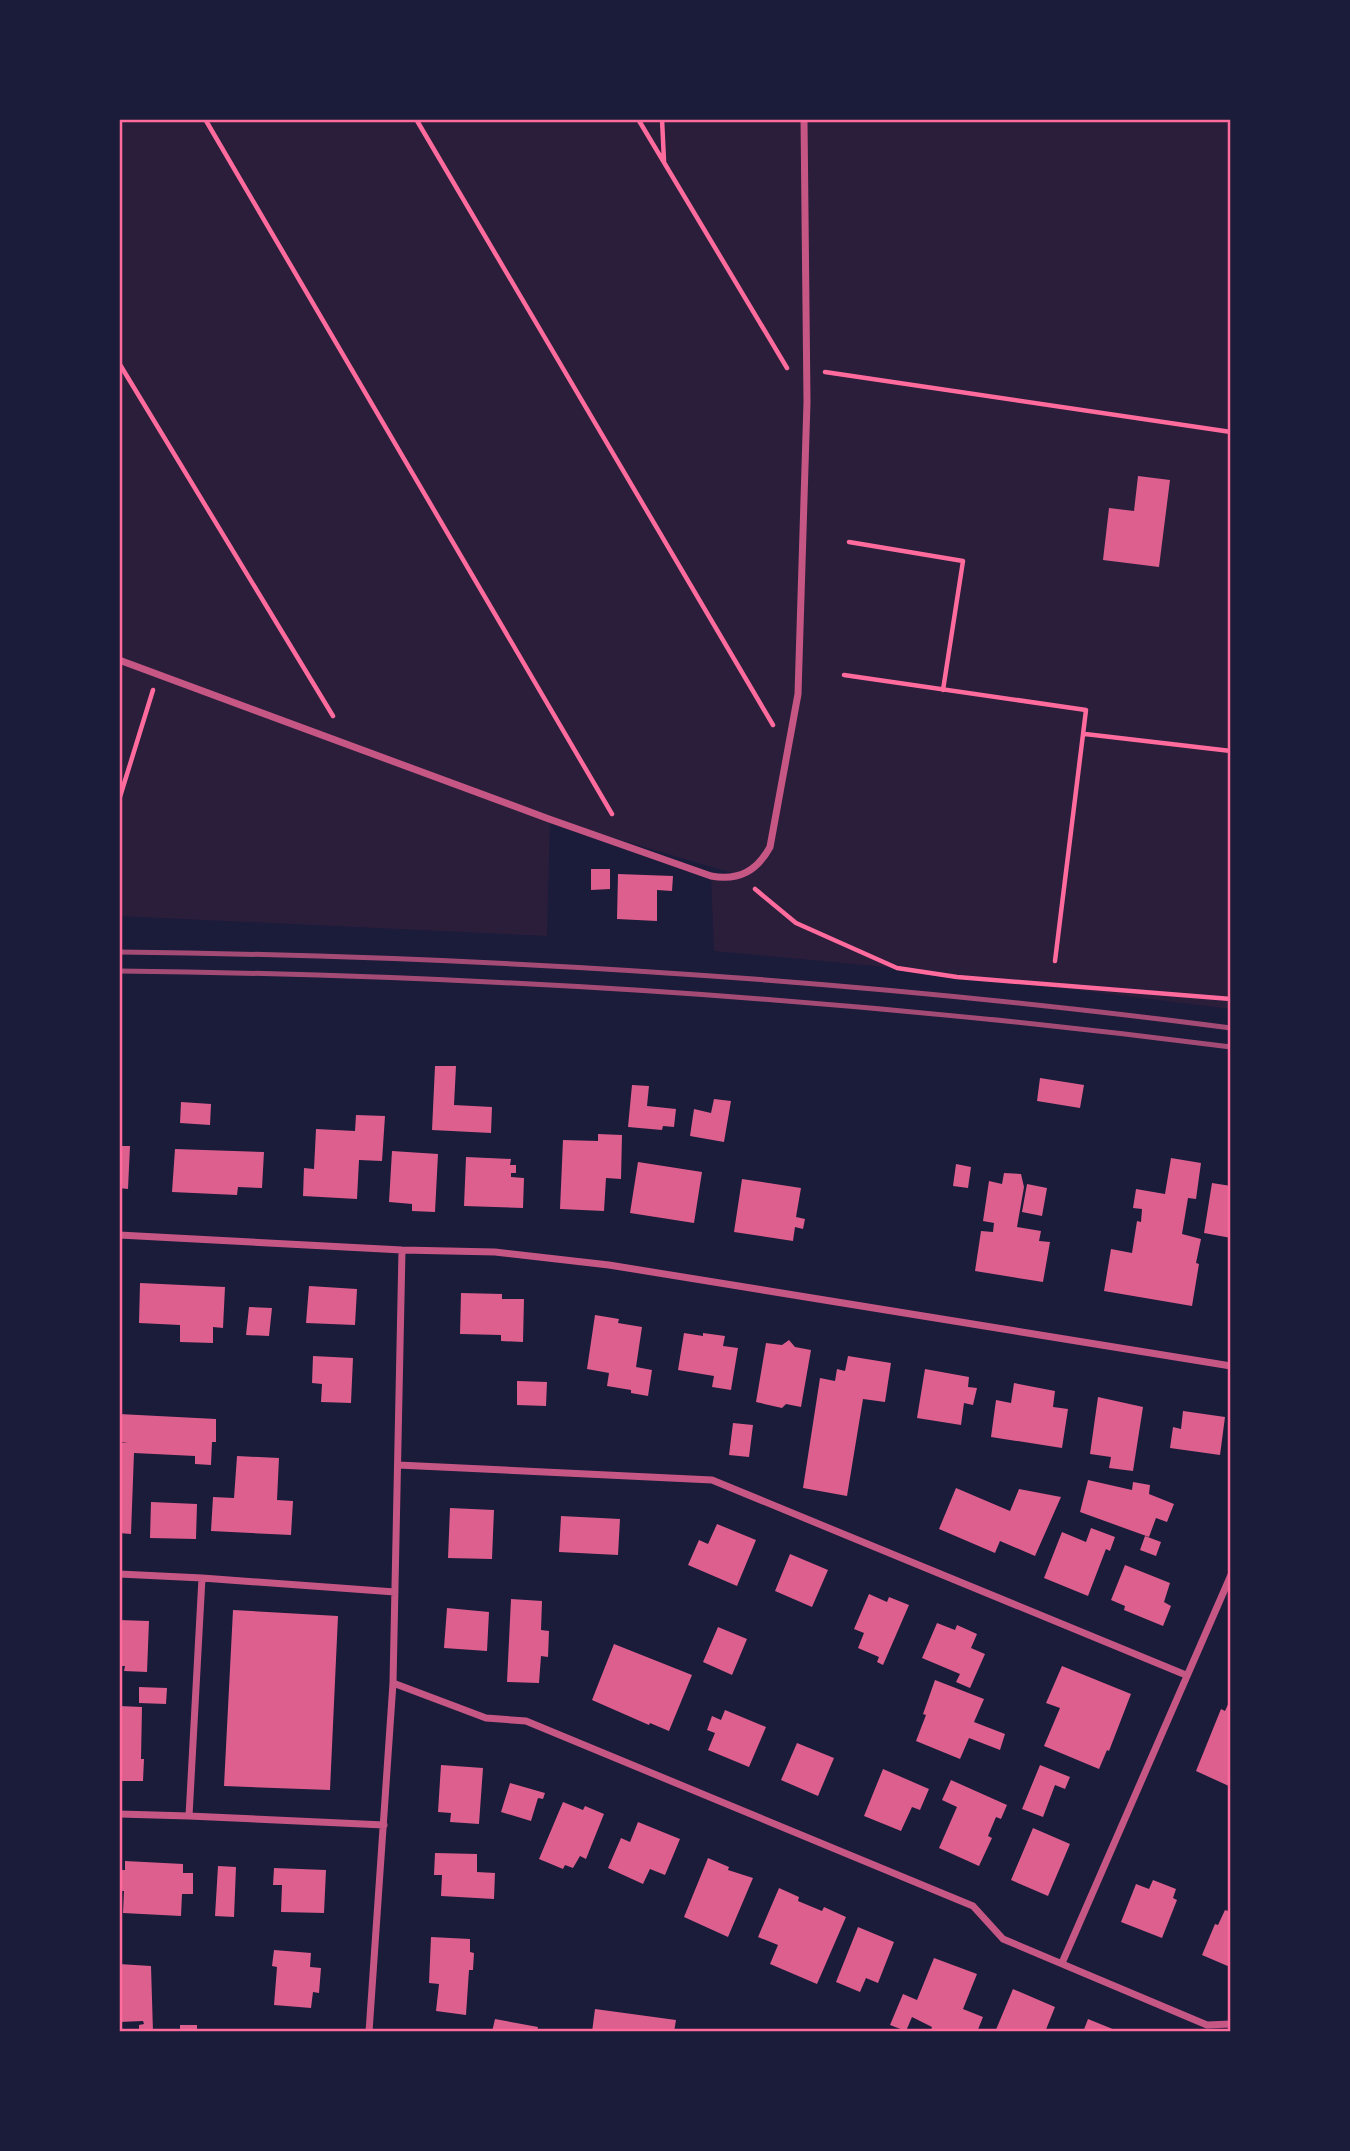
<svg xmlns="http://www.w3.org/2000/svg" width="1350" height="2151" font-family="'Open Sans',sans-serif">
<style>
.green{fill:#2a1e3b}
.building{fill:#dd5f8e}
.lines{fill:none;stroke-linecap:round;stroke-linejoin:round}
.path{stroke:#ff6b9d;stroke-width:4.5}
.minor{stroke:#c65784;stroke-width:7}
.rail{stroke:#a44b75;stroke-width:5}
.neatline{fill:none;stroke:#ff6b9d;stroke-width:2.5}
</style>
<rect width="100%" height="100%" fill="#1b1b3a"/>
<!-- green -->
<path class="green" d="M119,119H1231V1009L897,968L714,951L711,876L739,875L550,819L547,936L119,916Z"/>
<!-- building -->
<path class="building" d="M1138,476L1170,480L1159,567L1103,560L1109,508L1134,511Z
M591,869H610V889L591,890Z
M618,874L673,876L672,891L657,890V921L617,919Z
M435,1066H456L454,1105L492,1107L491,1133L432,1130Z
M1040,1078L1084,1085L1080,1108L1037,1101Z
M632,1085L649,1086L647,1106L676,1109L674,1127L663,1126L662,1130L628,1127Z
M714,1099L731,1101L724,1142L690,1136L694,1109L711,1113Z
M181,1102L211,1104L210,1125L180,1123Z
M356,1115L385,1116L382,1161L359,1160L357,1199L303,1196L304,1168L314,1169L316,1129L355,1131Z
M598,1134L622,1135L621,1179L606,1178L604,1211L560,1209L563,1140L598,1141Z
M119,1146H130L128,1189L119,1188Z
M175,1149L264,1152L262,1188L238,1187L237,1195L172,1192Z
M392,1151L438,1154L435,1212L412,1211V1204L389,1202Z
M466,1157L511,1159L510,1165H516V1173H511V1177L524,1178L523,1208L464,1206Z
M1171,1158L1201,1163L1196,1199L1188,1198L1182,1234L1201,1239L1196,1263L1199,1264L1192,1306L1104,1291L1111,1249L1132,1253L1137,1221L1141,1222L1142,1209L1133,1208L1136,1189L1165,1194Z
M638,1162L702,1172L694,1223L630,1213Z
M956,1164L971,1167L968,1188L953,1186Z
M1004,1173L1021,1174L1024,1187L1017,1227L1041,1231L1039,1241L1050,1242L1043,1282L975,1271L981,1231L993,1232L994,1223L983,1221L989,1181L1002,1184Z
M742,1179L801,1188L796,1217L805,1219L803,1229L795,1227L793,1241L734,1232Z
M1212,1183L1231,1186V1238L1204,1233Z
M1027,1184L1047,1188L1042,1216L1022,1212Z
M140,1283L225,1287L223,1328L213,1327V1343L180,1342V1325L139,1323Z
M309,1286L357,1289L355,1325L306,1323Z
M461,1293L502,1294V1299H524L523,1342L501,1341V1335L460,1334Z
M249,1307L272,1308L269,1336L246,1335Z
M595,1315L619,1319L618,1323L642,1327L636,1367L652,1370L648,1396L631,1393V1390L607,1386L609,1373L587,1369Z
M684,1333L703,1336V1333L725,1336L723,1346L738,1348L731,1390L712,1387L714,1376L678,1370Z
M789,1340L795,1347L811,1350L801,1407L786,1404L782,1408L756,1402L766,1343L782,1345Z
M313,1356L353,1358L351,1403L321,1402L322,1384L312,1383Z
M848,1356L891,1363L885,1402L863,1399L847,1496L803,1488L820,1378L835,1381L837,1369L845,1371Z
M925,1369L969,1377L968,1387L977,1388L973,1405L964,1403L961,1425L917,1418Z
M517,1381L547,1382L546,1406L517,1405Z
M1014,1383L1055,1391L1053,1407L1068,1409L1062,1448L991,1437L996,1400L1011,1403Z
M1098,1397L1143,1407L1133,1471L1109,1468L1111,1457L1090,1454Z
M1183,1411L1225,1417L1220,1455L1170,1448L1173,1427L1181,1429Z
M119,1414L216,1419V1442H212L211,1465L195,1464V1456L134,1453L131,1534L119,1533V1443H128L119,1442Z
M733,1423L753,1425L749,1457L729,1455Z
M237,1456L279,1458L277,1500L293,1501L291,1535L211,1531L213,1497L234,1498Z
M1088,1480L1132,1490L1133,1482L1150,1485L1149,1494L1174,1504L1167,1522L1156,1518L1149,1537L1080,1512Z
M956,1488L1010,1511L1019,1489L1061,1497L1035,1556L1000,1541L995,1553L939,1529Z
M151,1502L197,1504L196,1539L150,1538Z
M450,1508L494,1510L492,1559L448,1558Z
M561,1516L620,1519L618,1555L559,1552Z
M717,1524L756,1540L737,1586L688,1565L699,1540L708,1544Z
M1091,1528L1115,1537L1110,1551L1106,1549L1088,1596L1044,1578L1062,1532L1086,1542Z
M1145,1536L1161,1542L1156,1556L1140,1550Z
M790,1554L828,1570L812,1607L775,1591Z
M1125,1565L1170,1583L1164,1602L1171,1606L1163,1626L1124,1610L1125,1606L1111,1600Z
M869,1594L887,1602L889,1597L909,1605L883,1665L877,1662L879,1657L858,1648L864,1633L854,1629Z
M511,1599L542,1601L541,1630L549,1631L548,1657L541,1656L539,1683L507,1682Z
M447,1608L489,1612L487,1651L444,1648Z
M233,1610L338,1616L330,1790L224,1786Z
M119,1620L149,1621L147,1672L124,1671L125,1666H119Z
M937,1623L955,1630L957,1625L977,1634L971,1648L985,1654L970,1688L956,1682L960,1674L922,1658Z
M718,1627L747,1639L732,1675L703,1662Z
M614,1644L692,1675L669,1731L650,1723L649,1725L592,1700Z
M1062,1666L1131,1694L1109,1751L1107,1750L1099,1769L1044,1746L1060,1708L1046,1703Z
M935,1680L984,1699L974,1722L1005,1734L1000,1750L969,1738L960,1759L916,1741L926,1715L923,1714Z
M139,1687L167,1688L166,1704L139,1703Z
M1231,1698V1787L1196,1771L1221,1709L1225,1711Z
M119,1706L142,1707L141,1759H144L143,1781H119Z
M725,1710L766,1727L749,1767L708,1750L715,1733L707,1730L712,1716L721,1720Z
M797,1743L834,1758L818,1796L781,1780Z
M441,1765L483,1768L479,1824L450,1822L451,1813L438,1812Z
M1040,1765L1070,1777L1065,1789L1055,1785L1043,1817L1022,1809Z
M883,1769L929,1789L920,1810L912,1807L901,1831L864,1816Z
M951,1780L1007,1805L1001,1819L996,1817L988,1836L992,1838L979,1866L939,1848L957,1807L942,1800Z
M510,1783L545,1793L543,1799L538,1798L531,1821L501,1812Z
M563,1802L583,1810L585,1806L604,1814L586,1859L580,1856L573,1868L565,1865L563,1869L539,1859Z
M638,1822L680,1839L665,1875L650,1869L643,1884L608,1868L621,1838L630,1842Z
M1033,1828L1070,1844L1048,1896L1011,1880Z
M435,1853L477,1854V1872L495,1873L494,1899L441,1896L442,1875H434Z
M708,1858L729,1867L728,1870L753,1878L728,1937L684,1917Z
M125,1861L183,1864V1873H193V1894H182L181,1916L123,1913L124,1891H119V1870H125Z
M218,1866L236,1867L234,1917L215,1916Z
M274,1868L326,1870L324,1913L281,1912L282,1885H273Z
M1153,1880L1176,1889L1173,1898L1177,1900L1162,1938L1121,1922L1136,1884L1149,1889Z
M779,1888L799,1897L798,1901L822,1911L824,1907L846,1917L817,1984L770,1964L778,1945L758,1937Z
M1225,1910L1231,1912L1230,1967L1202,1955L1215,1924L1218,1925Z
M858,1927L894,1942L878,1983L866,1978L860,1992L836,1982Z
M431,1937L470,1939V1952L474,1953L473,1970H469L466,2015L436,2011L439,1984L429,1983Z
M274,1950L311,1953L310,1967L321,1968L319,1993L313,1992L311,2008L274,2005L277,1967L272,1966Z
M934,1958L977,1974L963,2009L983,2017L977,2032H930L932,2027L912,2017L906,2031L890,2025L903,1994L917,2000Z
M119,1964L151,1966L153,2032H139V2025L144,2024L143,2021L119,2022Z
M1013,1989L1055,2007L1045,2032H995Z
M595,2009L676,2020L674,2032H592Z
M495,2019L538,2027L537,2032H492Z
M1088,2019L1120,2032H1083Z
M180,2025H197V2032H180Z"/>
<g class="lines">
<!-- path -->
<path class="path" d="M205,119L612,814
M416,119L773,725
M638,119L787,368
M662,119L664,161
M119,363L333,716
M825,372L1231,432
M849,542L963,561L943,690
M844,675L1086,710L1055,961
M1085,734L1231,751
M119,800L153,690
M755,889L796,923L897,968L957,977L1231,999"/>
<!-- minor -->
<path class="minor" d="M119,660L549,819L711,876C739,881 757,871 770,847L798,694L807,402L804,119
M119,1235L402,1250L495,1252L609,1265L1231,1366
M398,1465L712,1480L1186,1675
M119,1574L202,1578
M393,1683L486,1718L526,1721L973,1906L1003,1939L1207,2025L1231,2024
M119,1814L189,1816
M384,1825L189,1816L202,1578L395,1592
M1062,1963L1231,1575
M369,2032L393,1683L402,1250"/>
<!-- rail -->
<path class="rail" d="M119,952C490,956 863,980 1231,1028
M119,971C490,975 863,1000 1231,1047"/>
</g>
<!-- border -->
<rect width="1350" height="2151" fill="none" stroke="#1b1b3a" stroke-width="242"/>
<rect x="121" y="121" width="1108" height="1909" class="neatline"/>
</svg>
